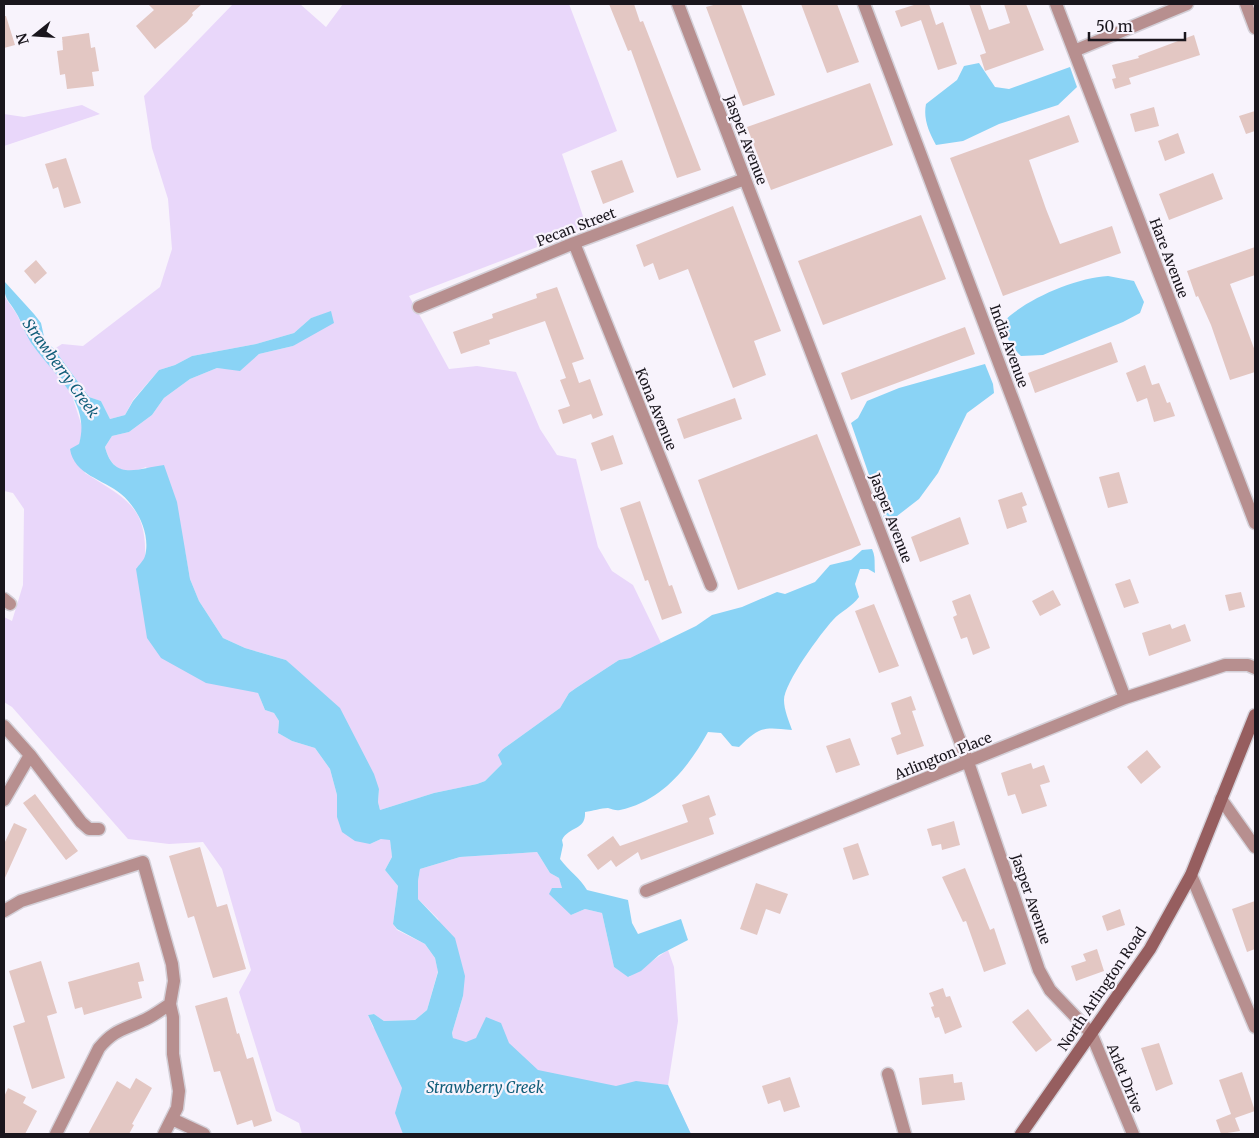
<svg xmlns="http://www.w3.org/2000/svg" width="1259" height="1138" font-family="Merriweather,serif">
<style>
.green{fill:#e9d7fa}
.water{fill:#8ad3f5}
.building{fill:#e3c7c3}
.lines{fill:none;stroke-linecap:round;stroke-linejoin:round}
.minor-casing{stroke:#d4d0d8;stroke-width:15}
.secondary-casing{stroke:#d4d0d8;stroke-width:15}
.minor{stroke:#b78f8f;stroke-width:12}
.secondary{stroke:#965e5f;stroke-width:12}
.labels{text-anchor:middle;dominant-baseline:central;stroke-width:4.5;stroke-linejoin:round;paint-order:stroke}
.street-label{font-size:14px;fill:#1a161d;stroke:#f8f3fc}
.water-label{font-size:15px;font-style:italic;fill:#0f5d79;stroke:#f8f3fc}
</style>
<rect width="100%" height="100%" fill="#f8f3fc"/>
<!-- green -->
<path class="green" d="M233,4H300L326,27L343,4H569L617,131L562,154L587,228L409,296L449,369L477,366L516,372L540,429L557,455L576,459L598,547L612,571L633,585L661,643L630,658L619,660L576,688L569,693L560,708L503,749L502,764L485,781L477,784L434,793L380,810L378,802L379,789L303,677L286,660L245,648L223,638L199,601L190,579L185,551L146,467C125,476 111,470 105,447L112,436L129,432L152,415L164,398L190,379L217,368L240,370L259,354L293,346L331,312L311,318L294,333L256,344L192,356L175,365L159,370L133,400L125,415L110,419L101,401L89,397L54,349L62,344L83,346L160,287L172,249L168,199L152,148L144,96Z
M82,105L100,114L4,146V114L24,117Z
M4,296L16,313L33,346L70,389L83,430L79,444L85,473C124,498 147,505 145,557L246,689L258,693L265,710L274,713L279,721L278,733L292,741L315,748L330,769L337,795V817L370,844L381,839H390L392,857L385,870L398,886L393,924L397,930L425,944L435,958L438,971L427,1010L415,1020L384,1021L374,1014L368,1015L373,1027L523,1134H302L299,1123L276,1111L239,992L251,970L222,869L203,842L169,844L128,839L12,707L4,702V617L12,621L23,585L24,509L13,493L4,491Z
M537,852L550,873L559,878L571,915L585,909L602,913L614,967L629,977L668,950L674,967L678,1021L668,1085L691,1134L453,1038L452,1033L463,996L438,919L418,899V881L420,869L460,857Z"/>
<!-- water -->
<path class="water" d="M979,63L995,87L1009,89L1070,67L1077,87L1058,105L999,124L963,141L936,145C929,132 923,119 926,104L957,80L964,66Z
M1108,276L1134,281L1144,302L1140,313L1123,322L1043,355L1021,356C1010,345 1005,336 1003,322C1026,299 1075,278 1108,276Z
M4,281L34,314L41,323L45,341L54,349L89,397L101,401L110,419L125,415L133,401L159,370L175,365L192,356L256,344L294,333L311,318L331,311L334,323L293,346L259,354L240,371L217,368L190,379L164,398L152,415L129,432L112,436L105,447C114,482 138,468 164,465L177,502L190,579L199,601L223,638L245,648L286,660L340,708L374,774L379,789L378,802L380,810L434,793L477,784L485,781L502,764L498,755L503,749L560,708L569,693L576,688L619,660L630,658L696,626L712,615L742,607L777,592L785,594L815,582L830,565L851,560L862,550L872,549C876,557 874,564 875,573L868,569H860L855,584L859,597C852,607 841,611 833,620C821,633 784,683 784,700C784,710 789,721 792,730C764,727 760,726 739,747L732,746L721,733L708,732C688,768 662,801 620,810C616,811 612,809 608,808C601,808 593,811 585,812C586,831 569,826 562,840L563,845L560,859C569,871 580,878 587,890L628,900L632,923L638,934L681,919L688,940L659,955L641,971L628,977L614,967L602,913L585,909L571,915L549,894L552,888H562L559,878L550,873L537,852L460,857L420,869L418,881V899L455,938L465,976L463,996L452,1033L453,1038L466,1042L476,1038L486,1017L501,1023L509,1043L538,1070L616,1086L636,1081L668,1085L691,1134H403L395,1113L402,1088L368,1015L374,1014L384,1021L415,1020L427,1010L438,972L435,958L425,944L397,929L393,924L398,886L385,870L392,857L390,840L381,839L370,844L355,841L342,832L337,817V795L330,769L315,748L292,741L278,733L279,721L274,713L265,710L258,693L206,683L161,658L147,638L136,569C139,565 144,560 145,556C151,534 137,507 121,494C103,479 74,475 70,449L79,444C91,403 56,377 34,347C27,338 23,326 18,316C9,299 4,302 4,281Z
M985,364L993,384L994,393L967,413L938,473L919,499L888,523L885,521L851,423L858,418L867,401L899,388Z"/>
<!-- building -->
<path class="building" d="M148,4H202L192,13L193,15L187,22L155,49L136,26L154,10Z
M609,4H634L640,22L643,21L701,170L677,178L631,50L628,51Z
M717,4H741L775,95L743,106L706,7Z
M801,4H837L859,62L827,73Z
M917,4H929L936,25L943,22L957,64L938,70L921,20L901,27L895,11Z
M969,4H980L989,30L1010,23L1004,4H1026L1044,50L985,71L980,55L986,53Z
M4,16H6L15,45L4,48Z
M89,33L91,48L95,47L99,71L92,72L94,86L67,89L65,74L60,75L57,51L63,50L62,37Z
M1194,35L1200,55L1129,78L1131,84L1115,89L1112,79L1116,78L1112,65L1139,58L1138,56Z
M870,83L893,145L771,190L747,127Z
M1154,107L1159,126L1135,132L1130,114Z
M1255,111V131L1246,134L1239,116Z
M1069,115L1079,142L1029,160L1046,209L1060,244L1112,226L1121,253L1003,296L950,158Z
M1178,133L1185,153L1165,161L1158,141Z
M66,158L81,203L64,208L58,187L53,189L45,164Z
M622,160L634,192L603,204L591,171Z
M1213,173L1223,199L1169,220L1159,194Z
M733,206L781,331L754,341L766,375L733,388L688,269L659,280L653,263L644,267L636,245Z
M921,215L946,279L823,325L798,261Z
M1255,247V275L1230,284L1255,351V372L1230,380L1211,325L1198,296L1196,297L1187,271Z
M36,260L47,273L35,284L24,271Z
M557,287L584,359L572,363L579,383L590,379L603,415L593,419L591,414L563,424L558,410L570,406L560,380L566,378L545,321L489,340L490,344L461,354L453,332L493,318L492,314L537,298L536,294Z
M965,327L975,354L851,400L841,373Z
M1111,342L1118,362L1035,393L1028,373Z
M1145,365L1152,385L1159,383L1167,403L1170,402L1175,416L1154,422L1147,398L1137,402L1126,373Z
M735,398L742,419L684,439L677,419Z
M817,434L861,545L738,590L698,480Z
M613,435L623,464L601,471L591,443Z
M1119,472L1128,503L1108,508L1099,477Z
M1022,492L1027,505L1022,507L1027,522L1007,529L998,500Z
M640,501L669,586L672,585L682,613L662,620L648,580L645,581L620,508Z
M960,517L969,544L920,562L911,537Z
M1130,579L1139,603L1124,608L1115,584Z
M1053,590L1061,605L1040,616L1032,601Z
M1241,592L1245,607L1229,611L1225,595Z
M970,594L990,648L973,655L967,637L961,639L953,617L957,615L952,601Z
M874,604L899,666L879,673L855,611Z
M1170,624L1172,629L1185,624L1191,641L1149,656L1142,633Z
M911,696L916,710L912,711L924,746L897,755L891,738L901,734L891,703Z
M850,738L860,765L836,773L826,746Z
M1147,750L1161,767L1141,784L1127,767Z
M1031,763L1033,769L1044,765L1050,782L1040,785L1047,806L1022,814L1015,794L1008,796L1001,773Z
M35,794L78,851L66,860L23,803Z
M709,795L716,815L709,818L714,834L641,860L638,852L616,867L611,860L598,870L587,855L613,836L620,846L688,822L682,805Z
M954,821L960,845L942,850L941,844L932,846L927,829Z
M14,823L27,829L4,880V844Z
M858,843L869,875L853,880L843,848Z
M200,847L217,907L227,904L246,969L213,978L194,916L188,918L169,856Z
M965,868L990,930L994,928L1006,964L984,972L966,921L963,922L942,877Z
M756,883L788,894L780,914L766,909L757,935L740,929Z
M1255,901V949L1247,952L1232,909Z
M1120,909L1125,925L1107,931L1102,916Z
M1097,949L1104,971L1076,981L1071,966L1086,961L1083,954Z
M41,961L57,1013L47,1016L65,1078L32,1089L13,1026L25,1022L9,971Z
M139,962L144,981L138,982L142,998L84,1015L82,1007L75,1009L68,982Z
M943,988L946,997L950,996L962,1027L945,1034L939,1017L935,1018L931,1007L934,1006L929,993Z
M227,997L237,1034L239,1033L247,1059L253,1057L272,1121L254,1127L252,1120L237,1125L220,1071L214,1072L195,1006Z
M1028,1009L1052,1040L1036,1052L1012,1022Z
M1159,1043L1173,1084L1156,1091L1141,1048Z
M1242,1072L1255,1111L1235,1118L1240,1131L1221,1134L1216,1120L1231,1114L1219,1080Z
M953,1074L954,1083L962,1082L965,1100L922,1105L919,1078Z
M790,1077L800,1107L784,1112L780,1100L768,1104L762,1086Z
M136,1078L152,1088L132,1124L134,1125L129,1134H88L117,1081L130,1089Z
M8,1088L26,1097L23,1103L37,1111L25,1134H4V1097Z"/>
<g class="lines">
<defs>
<path id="minor" d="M678,4L968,762L1039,970L1050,990L1091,1033L1133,1134
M864,4L1125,698
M1056,4L1255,523
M1246,4L1255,28
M1074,51L1187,4
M574,243L711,585
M419,307L574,243L745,179
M4,599L10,604
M4,726L30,755L81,822L89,829H99
M1221,799L1255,847
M4,800L30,755
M1191,875L1255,1027
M646,891L1125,698L1225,665H1248L1255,668
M4,911L21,901L143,862L172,964L174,981L170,1004L173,1017V1054L179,1091L177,1108L164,1134
M888,1074L905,1134
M172,1119L204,1134
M56,1134L99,1048C114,1030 123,1030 142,1021C152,1017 161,1010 170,1004"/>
<path id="secondary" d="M1021,1134L1150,949L1191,875L1255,715"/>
</defs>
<!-- minor casing -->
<use href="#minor" class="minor-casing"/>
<!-- secondary casing -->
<use href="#secondary" class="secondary-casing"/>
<!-- minor -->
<use href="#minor" class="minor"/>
<!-- secondary -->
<use href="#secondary" class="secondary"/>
</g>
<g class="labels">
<!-- street labels -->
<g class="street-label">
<text transform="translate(746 140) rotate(69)">Jasper Avenue</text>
<text transform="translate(576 227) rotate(-21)">Pecan Street</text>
<text transform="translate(1169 258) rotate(69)">Hare Avenue</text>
<text transform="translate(1009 346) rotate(70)">India Avenue</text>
<text transform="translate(656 409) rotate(68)">Kona Avenue</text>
<text transform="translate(891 518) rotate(69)">Jasper Avenue</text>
<text transform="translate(943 756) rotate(-22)">Arlington Place</text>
<text transform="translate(1031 899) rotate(71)">Jasper Avenue</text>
<text transform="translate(1102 989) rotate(-56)">North Arlington Road</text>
<text transform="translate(1125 1078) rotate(68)">Arlet Drive</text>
</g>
<!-- water labels -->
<g class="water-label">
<text transform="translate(61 368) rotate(54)">Strawberry Creek</text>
<text x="485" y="1087">Strawberry Creek</text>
</g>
</g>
<!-- border -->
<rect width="1259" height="1138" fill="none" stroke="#1a161d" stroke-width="10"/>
<!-- north arrow -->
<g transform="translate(35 35) rotate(253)" stroke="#f8f3fc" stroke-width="4" paint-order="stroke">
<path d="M0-4L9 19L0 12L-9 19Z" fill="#1a161d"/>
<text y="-8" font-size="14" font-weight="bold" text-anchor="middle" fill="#1a161d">N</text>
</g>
<!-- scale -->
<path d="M1089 32v8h96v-8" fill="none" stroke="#1a161d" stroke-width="2.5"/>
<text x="1096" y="32" font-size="15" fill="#1a161d" stroke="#f8f3fc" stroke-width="4" paint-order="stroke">50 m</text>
</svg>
